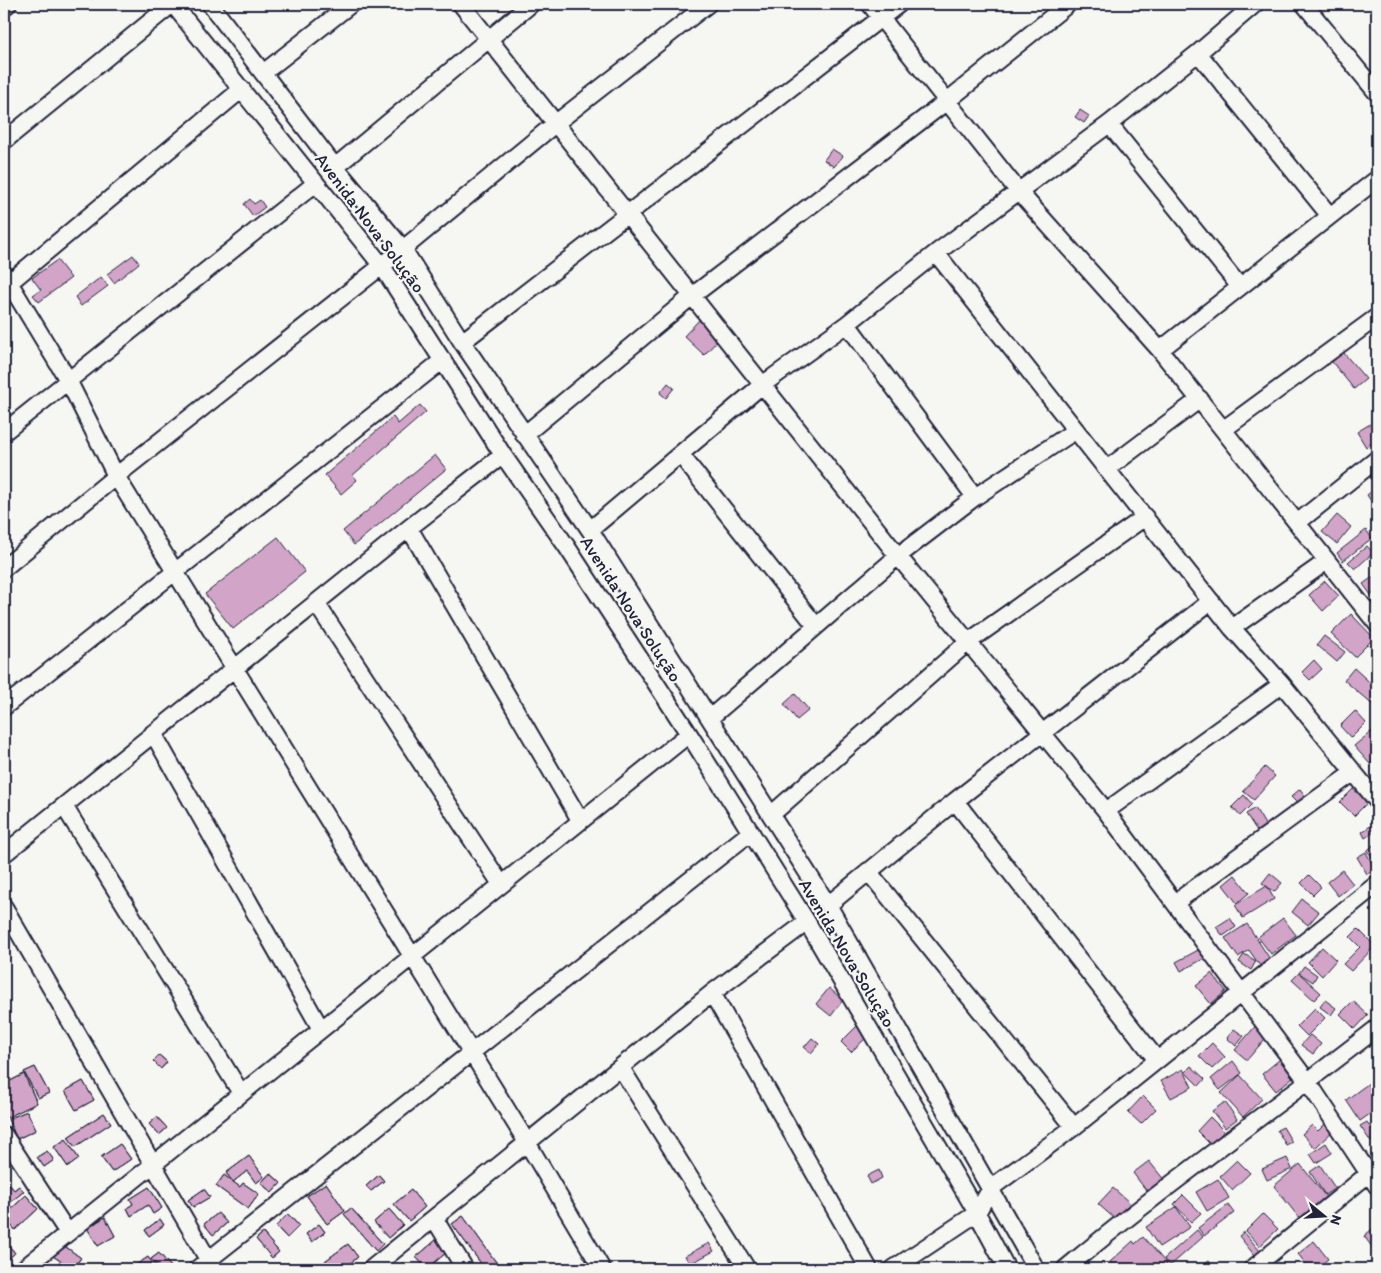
<svg xmlns="http://www.w3.org/2000/svg" width="1381" height="1273" font-family="Itim,sans-serif">
<style>
.building{fill:#d1a4c8;stroke:#22223b}
.lines{fill:none;stroke-linecap:round;stroke-linejoin:round}
.minor-casing{stroke:#22223b;stroke-width:20}
.minor{stroke:#f6f6f2;stroke-width:16}
.labels{text-anchor:middle;dominant-baseline:central;stroke-width:4.5;stroke-linejoin:round;paint-order:stroke}
.street-label{font-size:18px;fill:#22223b;stroke:#f6f6f2}
</style>
<rect width="100%" height="100%" fill="#f6f6f2"/>
<filter id="ink" filterUnits="userSpaceOnUse"><feTurbulence type="fractalNoise" baseFrequency=".02" numOctaves="2"/><feDisplacementMap in="SourceGraphic" scale="10" xChannelSelector="R" yChannelSelector="G"/><feConvolveMatrix kernelMatrix="1 2 1 2 8 2 1 2 1" color-interpolation-filters="sRGB"/></filter>
<g filter="url(#ink)">
<!-- building -->
<path class="building" d="M4,52L10,60L4,64Z
M1080,110L1089,116L1084,123L1075,117Z
M832,149L843,156L834,167L824,160Z
M250,199L254,204L260,200L265,207L253,216L244,204Z
M133,255L139,263L114,283L107,274Z
M57,260L71,278L39,302L33,295L41,290L32,278Z
M101,277L108,286L81,306L75,297Z
M700,319L720,338L704,355L684,336Z
M1343,352L1366,379L1354,389L1332,362Z
M668,383L674,388L666,398L660,393Z
M420,405L426,412L353,475L357,480L341,494L325,475L393,417L398,424Z
M1375,421L1377,426V440L1366,447L1357,432Z
M435,455L446,469L354,545L343,531Z
M1377,487V510L1367,495Z
M1337,515L1351,527L1337,544L1322,532Z
M1366,530L1372,538L1343,561L1337,553Z
M278,537L305,572L233,629L205,594Z
M1367,546L1373,553L1355,569L1348,562Z
M1377,574V591L1371,595L1363,584Z
M1325,581L1339,596L1323,611L1309,595Z
M1351,614L1374,638L1355,657L1331,634Z
M1324,636L1345,652L1337,662L1317,645Z
M1377,649V663L1371,658Z
M1314,660L1322,669L1310,680L1302,672Z
M1354,668L1377,689L1375,707L1344,680Z
M795,694L809,710L797,720L784,704Z
M1355,711L1366,723L1351,738L1340,726Z
M1372,731L1377,738V757L1370,764L1354,746Z
M1265,767L1275,776L1254,800L1243,791Z
M1300,789L1307,798L1299,805L1291,797Z
M1353,789L1368,802L1354,816L1340,802Z
M1244,795L1252,804L1240,816L1232,807Z
M1255,808L1266,826L1257,831L1246,814Z
M1376,822L1377,830L1365,838L1362,832Z
M1377,841V862L1367,851Z
M1366,852L1375,870L1367,874L1357,857Z
M1342,870L1353,884L1338,896L1327,882Z
M1270,873L1282,883L1274,892L1262,883Z
M1235,875L1249,893L1237,903L1223,885Z
M1309,875L1321,887L1313,895L1301,883Z
M1267,886L1274,899L1243,918L1235,905Z
M1302,899L1319,912L1308,925L1292,912Z
M1230,918L1236,927L1223,936L1216,927Z
M1283,918L1296,935L1271,954L1258,937Z
M1247,924L1270,959L1260,966L1249,950L1238,957L1225,938Z
M1358,929L1375,946L1351,971L1343,964L1360,947L1350,937Z
M1322,947L1336,960L1322,976L1308,962Z
M1202,948L1207,957L1181,971L1176,962Z
M1244,954L1256,961L1251,970L1239,962Z
M1304,966L1317,975L1313,982L1299,973Z
M1212,973L1226,991L1211,1004L1196,986Z
M1299,973L1321,993L1314,1000L1292,980Z
M829,988L843,1000L831,1016L816,1004Z
M1325,1000L1336,1008L1331,1015L1320,1007Z
M1353,1001L1368,1015L1355,1029L1340,1014Z
M1315,1008L1325,1018L1307,1036L1297,1026Z
M1258,1023L1270,1033L1247,1060L1235,1050Z
M857,1026L867,1037L851,1052L841,1042Z
M1234,1029L1244,1036L1236,1046L1227,1038Z
M1310,1035L1321,1044L1313,1054L1301,1045Z
M812,1038L819,1044L811,1053L804,1047Z
M1212,1043L1225,1057L1212,1069L1199,1056Z
M1377,1044V1058L1371,1049Z
M159,1055L167,1062L161,1069L153,1061Z
M159,1055L167,1062L161,1069L153,1061Z
M1285,1055L1299,1072L1276,1091L1262,1074Z
M1233,1061L1242,1073L1220,1090L1211,1079Z
M1191,1066L1205,1079L1199,1086L1185,1072Z
M35,1067L49,1093L38,1098L24,1072Z
M35,1067L49,1093L38,1098L24,1072Z
M1183,1069L1192,1087L1171,1098L1161,1081Z
M24,1074L37,1103L4,1119V1084Z
M24,1074L37,1103L4,1119V1084Z
M1240,1075L1262,1099L1243,1117L1221,1093Z
M1373,1080L1377,1086V1109L1360,1121L1346,1100Z
M83,1081L94,1100L76,1110L65,1091Z
M83,1081L94,1100L76,1110L65,1091Z
M1143,1096L1156,1109L1141,1124L1128,1112Z
M1225,1102L1237,1119L1225,1128L1212,1111Z
M27,1111L36,1130L17,1139L8,1119Z
M27,1111L36,1130L17,1139L8,1119Z
M104,1113L111,1123L75,1147L68,1137Z
M104,1113L111,1123L75,1147L68,1137Z
M157,1117L167,1128L159,1135L149,1124Z
M157,1117L167,1128L159,1135L149,1124Z
M1210,1117L1224,1131L1211,1145L1197,1131Z
M1330,1119L1337,1127L1315,1148L1302,1134L1312,1125L1318,1131Z
M1367,1122L1377,1136L1371,1142L1360,1126Z
M1283,1127L1292,1142L1286,1145L1277,1130Z
M66,1139L79,1159L68,1167L54,1147Z
M66,1139L79,1159L68,1167L54,1147Z
M1326,1143L1332,1153L1316,1163L1310,1154Z
M120,1144L131,1159L112,1172L101,1157Z
M120,1144L131,1159L112,1172L101,1157Z
M47,1151L54,1160L44,1167L37,1157Z
M47,1151L54,1160L44,1167L37,1157Z
M249,1156L264,1177L256,1183L247,1171L233,1182L226,1173Z
M249,1156L264,1177L256,1183L247,1171L233,1182L226,1173Z
M1287,1158L1292,1169L1267,1180L1262,1169Z
M1237,1160L1250,1173L1232,1190L1220,1176Z
M1149,1161L1165,1181L1149,1194L1133,1173Z
M1300,1164L1326,1197L1300,1219L1274,1186Z
M1320,1165L1335,1188L1325,1195L1310,1172Z
M879,1170L882,1178L871,1184L867,1176Z
M270,1173L281,1183L272,1193L261,1183Z
M270,1173L281,1183L272,1193L261,1183Z
M224,1175L240,1187L243,1183L259,1194L248,1209L216,1186Z
M224,1175L240,1187L243,1183L259,1194L248,1209L216,1186Z
M379,1175L384,1181L371,1191L366,1186Z
M379,1175L384,1181L371,1191L366,1186Z
M4,1178L14,1190L19,1186L24,1191L4,1208Z
M4,1178L14,1190L19,1186L24,1191L4,1208Z
M1218,1179L1229,1198L1207,1211L1196,1192Z
M326,1183L345,1211L327,1224L307,1196Z
M326,1183L345,1211L327,1224L307,1196Z
M149,1187L162,1208L153,1214L148,1205L131,1216L127,1208L133,1204L130,1199Z
M149,1187L162,1208L153,1214L148,1205L131,1216L127,1208L133,1204L130,1199Z
M1113,1188L1130,1203L1115,1219L1098,1204Z
M204,1189L210,1197L193,1207L188,1200Z
M204,1189L210,1197L193,1207L188,1200Z
M411,1190L425,1207L409,1221L394,1204Z
M411,1190L425,1207L409,1221L394,1204Z
M26,1195L38,1209L15,1230L4,1216Z
M26,1195L38,1209L15,1230L4,1216Z
M1183,1195L1201,1213L1191,1222L1174,1204Z
M1228,1205L1234,1213L1204,1236L1198,1228Z
M1176,1207L1190,1227L1159,1247L1146,1227Z
M351,1208L383,1244L376,1251L344,1214Z
M351,1208L383,1244L376,1251L344,1214Z
M389,1209L403,1225L388,1238L374,1222Z
M389,1209L403,1225L388,1238L374,1222Z
M218,1213L227,1223L213,1235L204,1224Z
M218,1213L227,1223L213,1235L204,1224Z
M288,1214L299,1226L287,1238L276,1226Z
M288,1214L299,1226L287,1238L276,1226Z
M1263,1214L1278,1229L1260,1246L1246,1231Z
M463,1216L501,1269H485L452,1224Z
M463,1216L501,1269H485L452,1224Z
M105,1217L115,1236L98,1246L87,1228Z
M105,1217L115,1236L98,1246L87,1228Z
M160,1219L164,1225L149,1236L145,1230Z
M160,1219L164,1225L149,1236L145,1230Z
M319,1224L325,1232L312,1242L306,1234Z
M319,1224L325,1232L312,1242L306,1234Z
M1377,1225V1243L1372,1247L1364,1236Z
M1197,1230L1203,1237L1170,1266L1164,1259Z
M1244,1232L1260,1251L1255,1256L1239,1236Z
M263,1233L279,1252L272,1258L256,1239Z
M263,1233L279,1252L272,1258L256,1239Z
M1143,1237L1167,1264L1161,1269H1117L1110,1262L1133,1241L1135,1244Z
M4,1240L15,1253L6,1261L4,1259Z
M4,1240L15,1253L6,1261L4,1259Z
M436,1240L447,1252L427,1269L416,1257Z
M436,1240L447,1252L427,1269L416,1257Z
M1314,1241L1328,1259L1316,1269H1310L1298,1254Z
M709,1243L714,1251L690,1264L685,1256Z
M62,1244L81,1258L72,1269L53,1256Z
M62,1244L81,1258L72,1269L53,1256Z
M348,1244L358,1257L343,1269H331L325,1261Z
M348,1244L358,1257L343,1269H331L325,1261Z
M159,1253L172,1268L171,1269H160L151,1259Z
M159,1253L172,1268L171,1269H160L151,1259Z
M148,1257L157,1269H130Z
M148,1257L157,1269H130Z
M1209,1261L1215,1269H1198Z
M403,1263L407,1269H393Z
M403,1263L407,1269H393Z
M320,1264L325,1269H314Z
M320,1264L325,1269H314Z"/>
<g class="lines">
<defs>
<path id="minor" d="M173,4L382,266L503,455L567,547L689,734L807,922L977,1213L1007,1269
M210,4L335,167L403,249L462,342L590,530L828,905L1036,1269
M461,4L898,556L1106,811L1308,1082L1377,1186
M870,4L1019,192L1160,350L1377,624
M1304,4L1377,93
M4,7L8,4
M1198,53L1330,216
M263,73L351,4
M1109,124L1240,287
M4,141L172,4
M335,167L531,4
M936,253L1232,628L1282,684L1377,801
M4,274L68,380L116,476L528,1144L602,1269
M4,287L242,89
M847,324L975,497
M462,342L899,4
M1160,350L1377,179
M1224,429L1377,317
M4,432L316,183
M524,435L692,296L947,101L1068,4
M680,454L816,626
M1107,469L1200,399
M1297,523L1377,459
M409,528L580,820
M590,530L762,385L847,324L936,253L1109,124L1198,53L1255,4
M4,568L116,476L403,249L556,123L708,4
M316,603L501,884
M1232,628L1327,561
M4,707L443,360
M711,717L898,556L975,497L1076,430
M153,733L321,1029
M955,801L1157,1060
M64,806L241,1093
M1106,811L1282,684
M772,814L968,642L1145,517
M4,854L409,528L503,455
M868,871L1074,1127
M1176,902L1354,772
M828,905L955,801L1211,601
M4,907L213,1268
M712,993L869,1269
M621,1068L747,1269
M4,1135L68,1233
M434,1218L465,1269
M23,1269L689,734
M197,1269L751,832
M371,1269L712,993L807,922
M893,1269L977,1213L991,1188L1074,1127L1377,884
M1065,1269C1166,1184 1274,1109 1377,1028
M1252,1269L1377,1167"/>
</defs>
<!-- minor casing -->
<use href="#minor" class="minor-casing"/>
<!-- minor -->
<use href="#minor" class="minor"/>
</g>
</g>
<g class="labels">
<!-- street labels -->
<g class="street-label">
<text transform="translate(370 223) rotate(53)">Avenida Nova Solução</text>
<text transform="translate(631 609) rotate(57)">Avenida Nova Solução</text>
<text transform="translate(847 953) rotate(59)">Avenida Nova Solução</text>
</g>
</g>
<!-- margin -->
<rect width="1381" height="1273" fill="none" stroke="#f6f6f2" stroke-width="20"/>
<rect x="10" y="10" width="1361" height="1253" fill="none" stroke="#22223b" stroke-width="2" filter="url(#ink)"/>
<!-- north arrow -->
<g transform="translate(1324 1216) rotate(108)" stroke="#f6f6f2" stroke-width="4" paint-order="stroke">
<path d="M0-4L9 19L0 12L-9 19Z" fill="#22223b"/>
<text y="-8" font-size="14" font-weight="bold" text-anchor="middle" fill="#22223b">N</text>
</g>
</svg>
